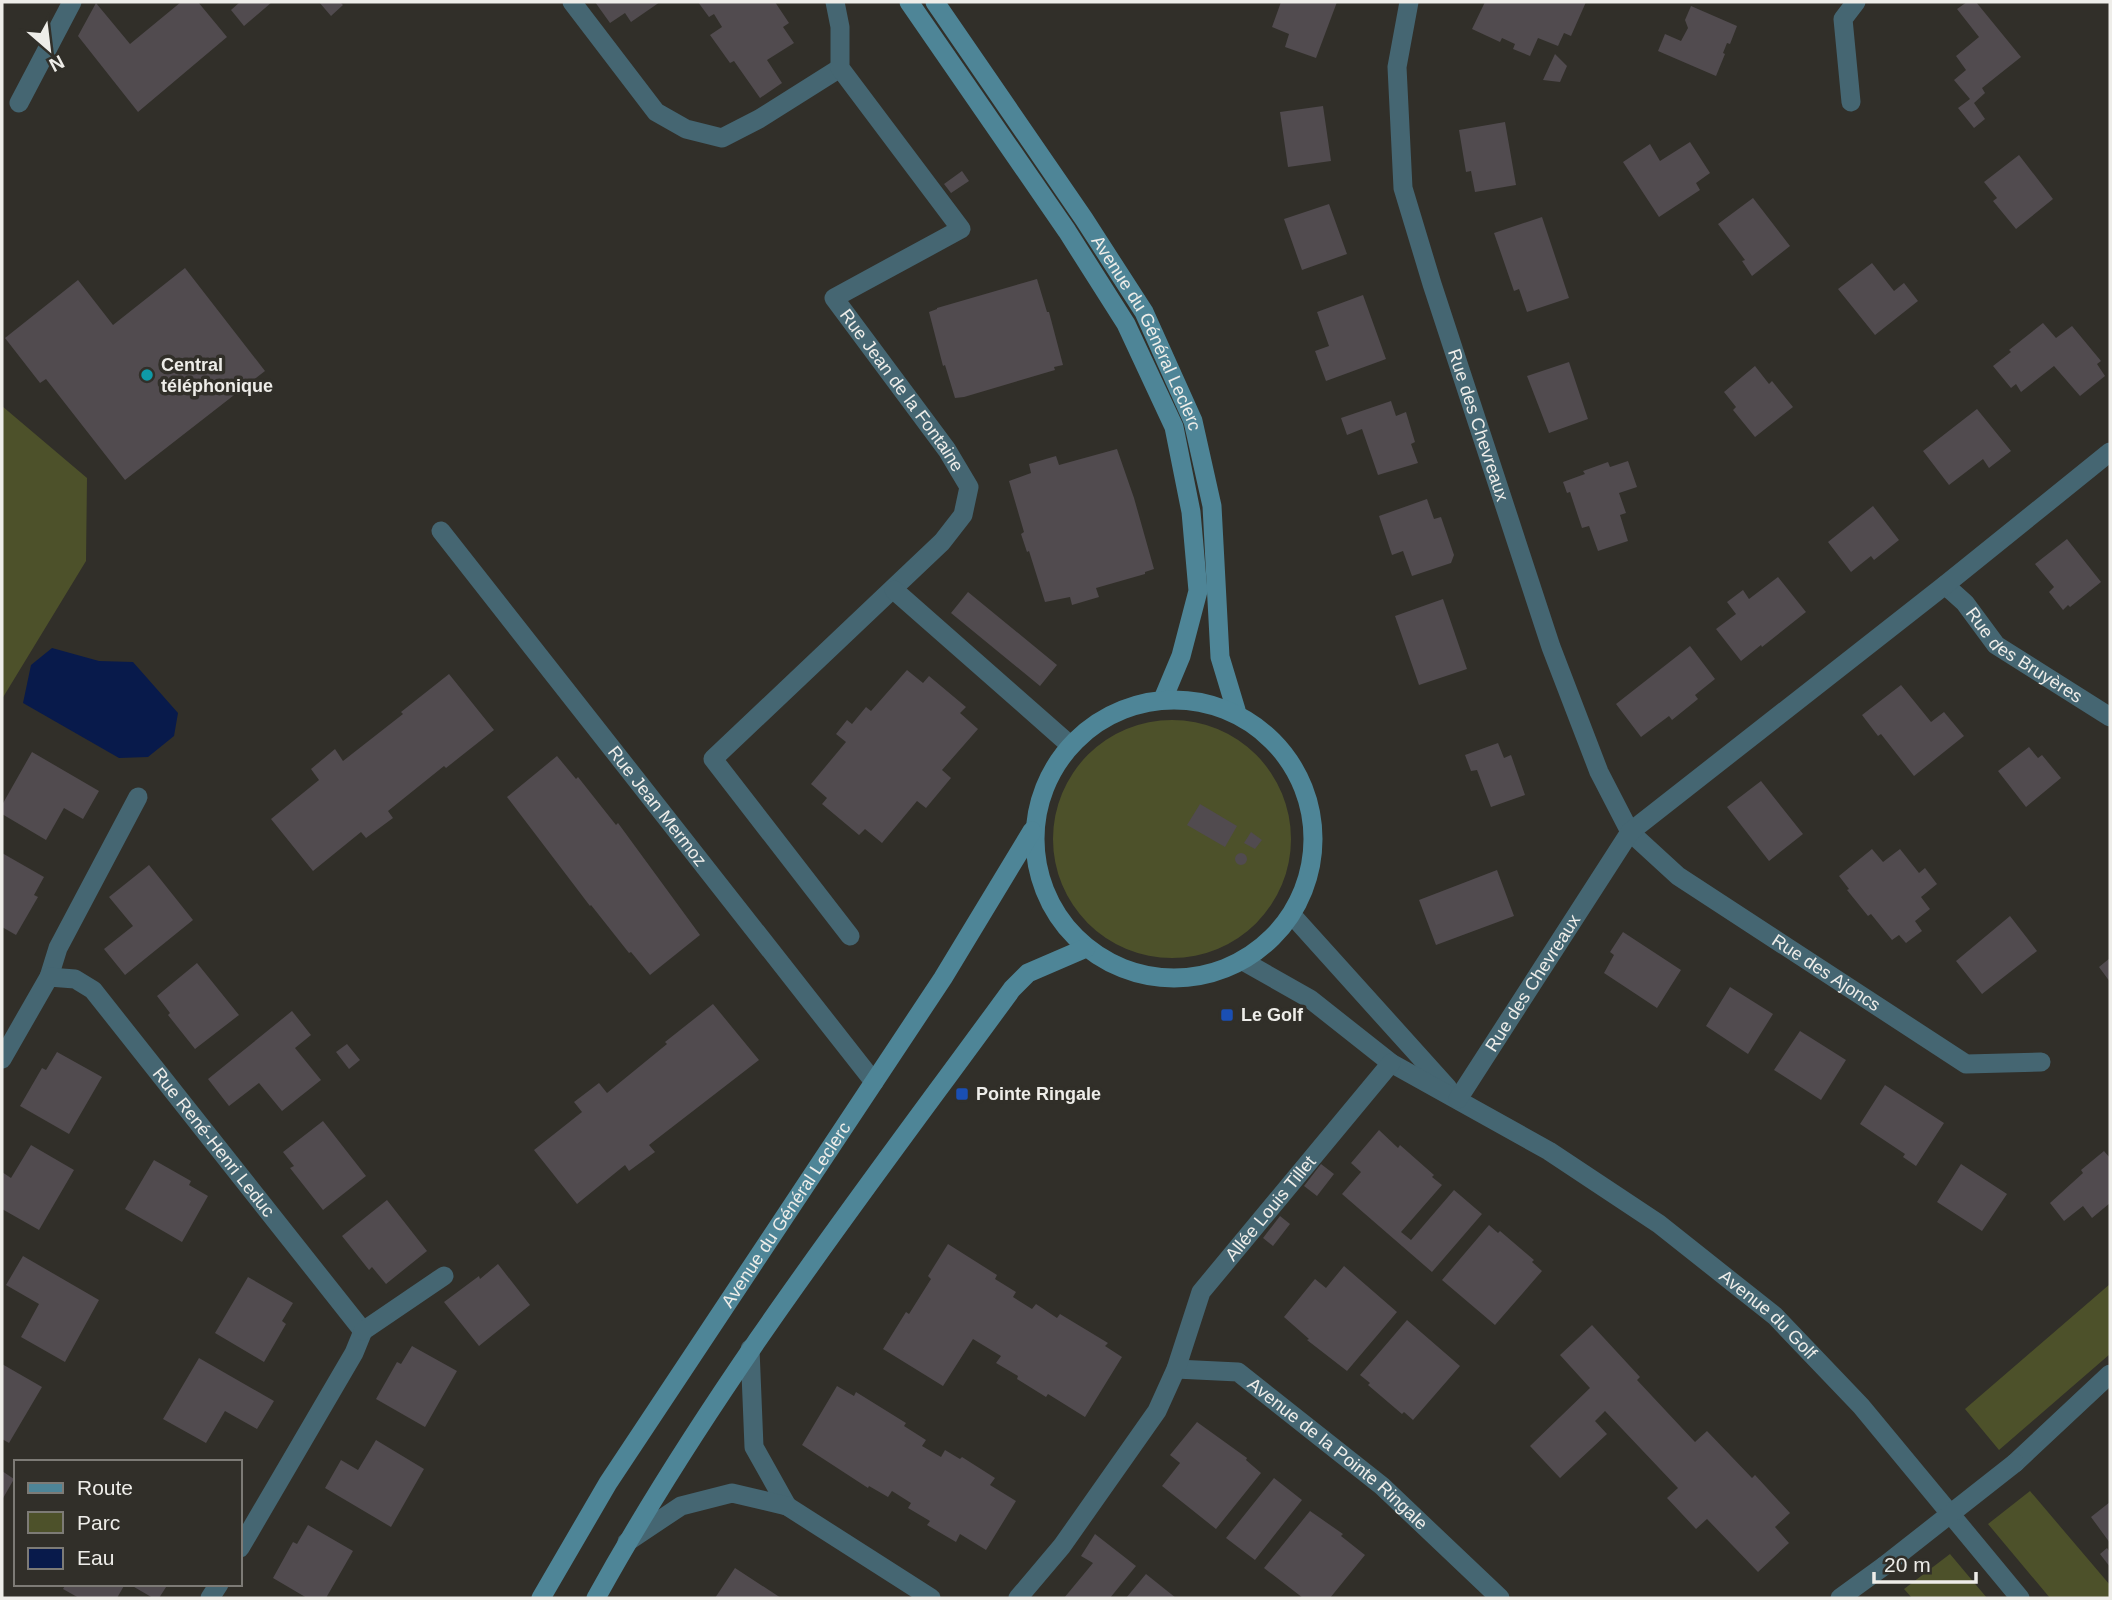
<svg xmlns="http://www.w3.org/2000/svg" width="2112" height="1600" font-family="Arial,sans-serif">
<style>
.green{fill:#4d512a}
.water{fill:#081a4b}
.building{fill:#514b4f}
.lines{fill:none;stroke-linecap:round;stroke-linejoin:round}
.minor{stroke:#456672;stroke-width:19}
.secondary{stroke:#4e8597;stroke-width:19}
.minor-bridge{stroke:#456672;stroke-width:19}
.culture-dot{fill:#0f9aa8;stroke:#312f29;stroke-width:2.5}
.transit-dot{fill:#1a4fb4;stroke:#312f29;stroke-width:2.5}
.labels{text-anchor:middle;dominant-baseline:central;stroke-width:7;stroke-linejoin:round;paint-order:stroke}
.street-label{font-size:18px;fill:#eeede9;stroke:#312f29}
.poi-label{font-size:18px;font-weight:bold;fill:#eeede9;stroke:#312f29;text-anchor:start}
</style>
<rect width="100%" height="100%" fill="#312f29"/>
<!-- green -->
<path class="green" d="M2,406L87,478L86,561L2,699Z
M1053 839a119 119 0 1 1 238 0a119 119 0 1 1-238 0Z
M2110,1284V1354L1999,1450L1965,1409Z
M2030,1491L2110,1585V1598H2050L1988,1524Z
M1950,1554L1987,1598H1912L1904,1589Z"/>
<!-- water -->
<path class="water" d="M52,648L99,661L133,662L178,713L174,736L148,757L119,758L23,703L31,665Z"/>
<!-- building -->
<path class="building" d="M181,2H198L227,37L138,112L78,36L96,3L130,44Z
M240,2H272L244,26L231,10Z
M319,2H340L343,5L331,16Z
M595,2H660L631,22L625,13L610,23Z
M698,2H775L789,23L783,27L794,43L767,60L782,83L760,98L734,61L730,63L710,35L722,27L714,14L709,17Z
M1281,2H1337L1316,58L1285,47L1289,34L1272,27Z
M1485,2H1586L1571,36L1564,33L1558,46L1538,38L1530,56L1513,49L1515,44L1502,38L1500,42L1472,29Z
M1967,2H1976L2021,57L1982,88L1985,93L1974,103L1985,119L1974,128L1958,108L1970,99L1954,80L1966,70L1956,56L1979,37L1957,9Z
M1691,6L1737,26L1730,44L1727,43L1723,53L1725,54L1716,76L1658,51L1665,34L1681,41L1688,28L1685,20Z
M1555,54L1567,66L1560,82L1543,80Z
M1323,106L1331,161L1288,167L1280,112Z
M1505,122L1516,185L1475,192L1471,171L1466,172L1459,130Z
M1690,142L1710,173L1696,183L1700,190L1659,217L1623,162L1650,144L1660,161Z
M2019,155L2053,199L2016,229L1993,201L1997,198L1984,182Z
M962,171L969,181L951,193L944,184Z
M1753,198L1790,246L1752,276L1742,261L1745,260L1718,224Z
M1329,204L1347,254L1302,270L1284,219Z
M1542,217L1569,298L1527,312L1519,289L1514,291L1494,233Z
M1872,263L1894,291L1904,283L1918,301L1875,335L1838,289Z
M185,268L265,371L125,480L46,379L40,383L5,338L78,280L113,325Z
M1037,279L1047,312H1049L1063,365L1054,367L1055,370L964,397L955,398L945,365L943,366L929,312L937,309V308Z
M1363,295L1386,359L1326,381L1315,351L1329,346L1317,312Z
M2043,323L2056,338L2072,326L2101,361L2097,364L2105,376L2080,396L2054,366L2021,392L2016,384L2011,388L1993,366L2011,352L2009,350Z
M1569,362L1588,419L1549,433L1527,376Z
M1755,366L1769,384L1772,381L1793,407L1755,437L1733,410L1736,407L1724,392Z
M1391,401L1396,416L1406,412L1415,442L1411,444L1418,463L1378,475L1362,429L1347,435L1341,418Z
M1977,409L2011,451L1989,468L1983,459L1949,485L1923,451Z
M1117,449L1134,498L1154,569L1145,572V574L1096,588L1099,597L1072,605L1070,597L1045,602L1029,551L1027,552L1021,534L1024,532L1009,481L1031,473L1029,464L1056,456L1059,465Z
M1628,461L1637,487L1619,493L1626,513L1620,515L1628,541L1598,551L1589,526L1582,528L1570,492L1567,493L1563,482L1585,474L1583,471L1608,462L1610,467Z
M1427,499L1434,519L1441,517L1454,555L1451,563L1412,576L1403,551L1392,555L1379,516Z
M1873,506L1899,540L1874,560L1871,556L1851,572L1828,542Z
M2067,539L2101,582L2070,607L2068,605L2063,610L2049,592L2054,587L2035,564Z
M1778,577L1806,612L1762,647L1761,645L1741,661L1716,629L1736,614L1727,602L1743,590L1749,599Z
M968,592L1057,665L1040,686L951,613Z
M1443,599L1467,669L1419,685L1395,616Z
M1690,646L1715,679L1695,695L1698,699L1672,720L1669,716L1641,737L1616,704Z
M907,670L923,683L929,676L966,707L960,713L978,729L942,770L951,778L926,808L917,801L882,843L865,829L859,835L822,804L827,798L811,784L846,742L836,734L847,720L852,724L866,707L871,711Z
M449,674L494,730L446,768L444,766L388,811L393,818L366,838L361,832L313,871L271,819L319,780L311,769L335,749L343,761L403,714L401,712Z
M1901,685L1931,722L1944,712L1964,736L1914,776L1881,734L1878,736L1862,715Z
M1498,743L1504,758L1511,755L1525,795L1491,807L1477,770L1471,771L1465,755Z
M2029,747L2038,758L2042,755L2061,778L2026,807L1998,771Z
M32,752L99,791L83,819L64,808L46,840L2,814V805Z
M557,756L576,779L578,777L616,825L618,823L700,935L650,975L631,952L629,953L591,905L590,906L507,797Z
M1761,781L1803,834L1769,861L1727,807Z
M1200,804L1237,826L1225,847L1187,825Z
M1251,832L1262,840L1255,849L1244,843Z
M1872,849L1883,862L1900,849L1919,873L1925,868L1937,884L1921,897L1930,909L1915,921L1922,931L1906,943L1899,935L1892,940L1871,914L1868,916L1847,890L1849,889L1839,876Z
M2,853L44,877L34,895L38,897L16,935L2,927Z
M1235 859a6 6 0 1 1 12 0a6 6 0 1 1-12 0Z
M149,865L193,920L125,975L104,949L133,926L109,897Z
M1497,870L1514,916L1436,945L1419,900Z
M2010,916L2037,951L1982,994L1956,961Z
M1623,932L1681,970L1657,1008L1604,973L1614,955L1610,952Z
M2110,958V982L2099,967Z
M197,963L239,1015L195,1049L168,1015L170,1013L157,996Z
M1730,987L1773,1014L1748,1054L1706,1026Z
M713,1004L759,1060L649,1145L655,1152L629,1171L625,1165L577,1204L534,1150L582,1112L574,1102L599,1083L607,1093L667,1044L665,1042Z
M292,1011L311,1035L295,1048L321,1080L282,1111L259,1083L229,1106L208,1079Z
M1800,1031L1846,1060L1821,1100L1774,1070Z
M347,1044L360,1060L349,1069L336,1052Z
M57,1052L102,1077L69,1134L20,1106L42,1068L46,1070Z
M1885,1085L1944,1123L1916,1166L1903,1157L1905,1154L1860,1124Z
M323,1121L366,1176L323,1210L290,1168L294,1166L283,1152Z
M1379,1130L1398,1148L1400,1145L1434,1175L1432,1177L1442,1185L1401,1232L1411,1240L1454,1190L1482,1214L1432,1272L1342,1194L1361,1172L1351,1163Z
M31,1145L74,1170L39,1230L2,1209V1172L11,1178Z
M2104,1151L2110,1158V1203L2092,1218L2083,1206L2064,1221L2050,1203L2083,1173L2081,1170Z
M154,1160L191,1181L189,1185L208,1196L182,1242L125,1209Z
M1321,1164L1334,1174L1317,1196L1304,1186Z
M1961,1164L2007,1194L1982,1231L1937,1202Z
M387,1200L427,1251L386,1284L372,1267L369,1270L342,1236Z
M1280,1216L1290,1224L1273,1246L1263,1238Z
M1489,1225L1498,1233L1500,1231L1534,1260L1532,1262L1542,1271L1495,1325L1442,1280Z
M948,1244L997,1275L995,1279L1016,1292L1013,1297L1032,1309L1036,1304L1057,1318L1060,1314L1108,1343L1105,1346L1122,1357L1085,1417L1048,1394L1046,1397L1017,1379L1018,1376L996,1363L1001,1356L973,1339L943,1386L883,1349L906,1312L909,1314L931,1279L928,1276Z
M23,1256L99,1300L65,1362L21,1337L39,1304L6,1285Z
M498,1264L530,1305L479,1346L444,1302L479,1276L480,1279Z
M1344,1266L1397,1312L1347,1371L1307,1340L1309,1339L1284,1317L1315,1279L1326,1288Z
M248,1277L293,1303L282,1321L286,1324L264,1362L215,1333Z
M1407,1320L1460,1366L1413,1420L1404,1412L1402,1414L1368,1385L1370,1383L1360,1375Z
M1592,1325L1640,1377L1637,1380L1695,1442L1707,1431L1752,1478L1755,1475L1790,1513L1775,1527L1789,1543L1758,1572L1707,1519L1696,1529L1667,1498L1678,1488L1605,1411L1595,1421L1607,1434L1560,1478L1530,1446L1590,1388L1560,1355Z
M412,1346L457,1371L425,1427L376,1399L397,1362L401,1364Z
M199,1358L274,1401L257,1429L225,1411L206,1443L163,1419Z
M2,1364L42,1387L9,1443L2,1439Z
M837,1386L854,1396L856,1392L906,1423L904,1426L926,1440L922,1446L941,1457L945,1450L960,1459L962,1457L995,1478L990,1485L1016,1501L986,1550L960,1534L956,1542L927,1525L930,1521L908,1508L911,1503L892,1491L888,1497L869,1486L868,1488L802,1445Z
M1197,1422L1247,1458L1246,1460L1261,1473L1216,1529L1162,1486L1180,1463L1170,1455Z
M376,1440L424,1469L391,1527L325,1488L341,1460L358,1470Z
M2,1471L14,1479L2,1500Z
M1274,1478L1302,1500L1255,1560L1226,1538Z
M2110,1502V1543L2091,1517Z
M1310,1511L1343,1534L1341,1536L1365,1555L1330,1598H1303L1264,1568Z
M308,1525L353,1551L326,1598H307L273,1578L293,1542L297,1544Z
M1095,1534L1136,1566L1110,1598H1064L1093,1563L1081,1556Z
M2107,1548L2110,1552V1567L2100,1554Z
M735,1568L781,1598H715Z
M1146,1574L1176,1598H1126Z
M66,1584H125L117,1598H79L63,1589Z
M129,1584H168L159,1598H153Z"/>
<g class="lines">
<!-- minor -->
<g class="minor">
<path d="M572,2L656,112L686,129L722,138L759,119L840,68"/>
<path id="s1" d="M835,2L840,27V68L961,229L834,298L947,450L969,487L963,515L942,542L713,759L850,936"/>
<path id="s2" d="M1409,2L1397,67L1403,188L1432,284L1551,647L1599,772L1630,832L1678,876L1966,1064L2041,1062"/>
<path d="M1851,102L1843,19L1856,2"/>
<path d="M19,103L72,2"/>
<path id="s3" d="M441,531L874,1082"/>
<path id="s4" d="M1945,585L1965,603L1996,645L2110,717"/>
<path d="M894,590L1070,745"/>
<path d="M1292,915L1448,1088"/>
<path id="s5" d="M1243,961L1310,999L1391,1063L1549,1151L1659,1224L1775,1316L1861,1406L2020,1598"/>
<path d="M49,977L58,948L138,797"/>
<path id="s6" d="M2,1059L49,977L75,979L93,990L363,1331L354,1353L240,1548"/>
<path id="s7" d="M1458,1099L1630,832L1945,585L2110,452"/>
<path d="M363,1331L444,1276"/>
<path d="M750,1349L754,1447L787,1506"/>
<path id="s8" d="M1176,1369L1238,1372L1382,1486L1500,1598"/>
<path d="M2015,1463L2110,1374"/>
<path d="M627,1542L681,1506L732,1493L787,1506L931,1598"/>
<path d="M210,1598L219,1584"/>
<path id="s9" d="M1018,1598L1062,1546L1157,1411L1176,1369L1201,1292L1391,1063"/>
<path d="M1840,1598L1884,1566"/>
</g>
<!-- secondary -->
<g class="secondary">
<path d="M909,2L1067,231L1126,324L1174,427L1191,512L1198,591L1181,656L1163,699"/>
<path id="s10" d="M935,2L1084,219L1144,312L1193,421L1212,506L1220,657L1236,710"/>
<circle cx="1174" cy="839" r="139"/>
<path id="s11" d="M541,1598L608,1483L943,978L1032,831"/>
<path d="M596,1598C715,1383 867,1188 1012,989L1028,973L1086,948"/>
</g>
<!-- minor-bridge -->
<path class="minor-bridge" d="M1884,1566L2015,1463"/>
</g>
<!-- markers -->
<circle class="culture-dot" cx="147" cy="375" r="7"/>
<g class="transit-dot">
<rect x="1220" y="1008" width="14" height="14" rx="3.5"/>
<rect x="955" y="1087" width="14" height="14" rx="3.5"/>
</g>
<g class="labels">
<!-- street labels -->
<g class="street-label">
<text stroke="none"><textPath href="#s10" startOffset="394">Avenue du Général Leclerc</textPath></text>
<text stroke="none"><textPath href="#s1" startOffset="527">Rue Jean de la Fontaine</textPath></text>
<text stroke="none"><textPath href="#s2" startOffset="436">Rue des Chevreaux</textPath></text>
<text stroke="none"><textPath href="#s4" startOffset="107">Rue des Bruyères</textPath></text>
<text stroke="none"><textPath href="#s3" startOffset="350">Rue Jean Mermoz</textPath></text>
<text stroke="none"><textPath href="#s2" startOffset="1113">Rue des Ajoncs</textPath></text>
<text stroke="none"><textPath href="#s7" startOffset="138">Rue des Chevreaux</textPath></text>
<text stroke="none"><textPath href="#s6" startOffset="336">Rue René-Henri Leduc</textPath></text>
<text stroke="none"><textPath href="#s9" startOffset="469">Allée Louis Tillet</textPath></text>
<text stroke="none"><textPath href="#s11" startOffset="455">Avenue du Général Leclerc</textPath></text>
<text stroke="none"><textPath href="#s5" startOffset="635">Avenue du Golf</textPath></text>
<text stroke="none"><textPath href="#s8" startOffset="191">Avenue de la Pointe Ringale</textPath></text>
</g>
<!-- poi labels -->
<g class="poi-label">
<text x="161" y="365">Central<tspan x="161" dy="21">téléphonique</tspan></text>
<text x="1241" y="1015">Le Golf</text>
<text x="976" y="1094">Pointe Ringale</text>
</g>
</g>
<!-- border -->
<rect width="2112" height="1600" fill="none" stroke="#eeede9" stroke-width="7"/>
<!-- legend -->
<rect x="14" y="1460" width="228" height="126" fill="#312f29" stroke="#7d7b76" stroke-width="2"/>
<rect x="28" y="1483" width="35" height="10" fill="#4e8597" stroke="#7d7b76" stroke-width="2"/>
<text x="77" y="1495" font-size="21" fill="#eeede9">Route</text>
<rect x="28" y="1512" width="35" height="21" fill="#4d512a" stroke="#7d7b76" stroke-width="2"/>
<text x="77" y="1530" font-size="21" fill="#eeede9">Parc</text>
<rect x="28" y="1548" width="35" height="21" fill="#081a4b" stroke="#7d7b76" stroke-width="2"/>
<text x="77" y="1565" font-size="21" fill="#eeede9">Eau</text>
<!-- north arrow -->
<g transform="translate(49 49) rotate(152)" stroke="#312f29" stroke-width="5" paint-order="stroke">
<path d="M0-5L12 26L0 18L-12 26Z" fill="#eeede9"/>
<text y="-10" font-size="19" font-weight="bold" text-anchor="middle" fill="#eeede9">N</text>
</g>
<!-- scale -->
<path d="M1874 1572v10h102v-10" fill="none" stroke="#eeede9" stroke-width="3.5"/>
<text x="1884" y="1572" font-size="21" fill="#eeede9" stroke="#312f29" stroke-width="5" paint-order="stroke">20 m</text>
</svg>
